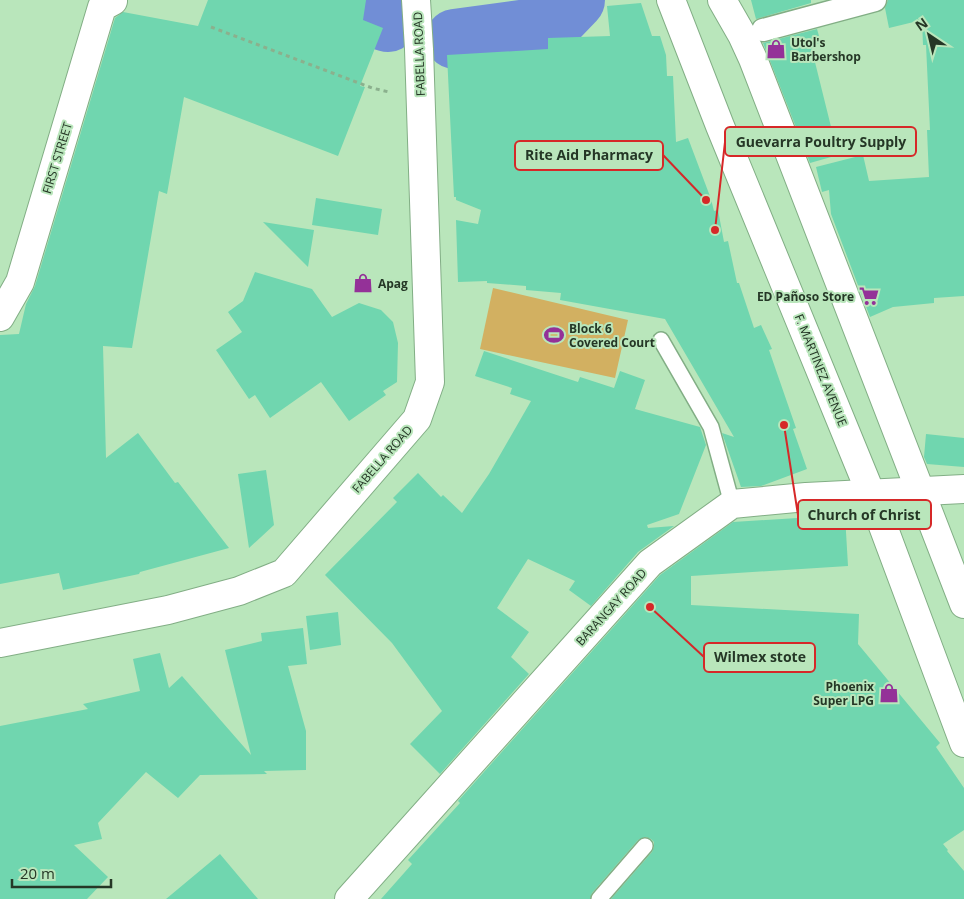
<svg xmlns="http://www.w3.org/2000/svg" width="964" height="899" font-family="'Open Sans',sans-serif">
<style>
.green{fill:#d2b061}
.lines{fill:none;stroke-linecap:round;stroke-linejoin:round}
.river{stroke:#718ed6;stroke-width:60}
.building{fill:#70d6af}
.service-casing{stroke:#82ae85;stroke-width:18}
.pedestrian-casing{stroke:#82ae85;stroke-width:25}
.minor-casing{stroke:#82ae85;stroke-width:30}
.tertiary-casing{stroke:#82ae85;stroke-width:30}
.secondary-casing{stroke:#82ae85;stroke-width:30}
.path{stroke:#8bb08d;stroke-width:3;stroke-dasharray:4 4;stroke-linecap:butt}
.service{stroke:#fff;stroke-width:15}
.pedestrian{stroke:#fff;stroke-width:22}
.minor{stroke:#fff;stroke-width:28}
.tertiary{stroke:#fff;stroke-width:28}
.secondary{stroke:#fff;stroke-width:28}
.labels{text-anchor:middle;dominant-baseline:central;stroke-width:4;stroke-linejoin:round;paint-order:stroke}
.poi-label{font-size:12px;font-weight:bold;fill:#253726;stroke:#b9e6bb;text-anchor:start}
.street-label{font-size:12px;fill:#253726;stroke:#b9e6bb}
.leader{fill:none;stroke:#d62828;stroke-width:2}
.callout-dot{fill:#d62828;stroke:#b9e6bb;stroke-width:2}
.callout{fill:#b9e6bb;stroke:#d62828;stroke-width:2}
.callout-label{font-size:14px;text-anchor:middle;font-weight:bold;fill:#253726}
</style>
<rect width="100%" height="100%" fill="#b9e6bb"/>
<!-- green -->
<path class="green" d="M493,288L628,320L615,378L480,349Z"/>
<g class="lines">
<!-- river -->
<path class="river" d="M326,0L329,4L388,22
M455,39L550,26L575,0"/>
</g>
<!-- building -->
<path class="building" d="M208,0H366L363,20L383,28L360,86L365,87L338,156L184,97L167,194L159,191L132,348L103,346L106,458L138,433L175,483L178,482L229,548L140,572L139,574L63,590L59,573L0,584V335L19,334L26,304L35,286L115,18L123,12L198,26Z
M751,0H811V3L756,19Z
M888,0H964V296L934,298V303L893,307L870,317L831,214L829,190L822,192L816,167L863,155L869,181L929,177L927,130H930L926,45H923L922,20L889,28L885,8Z
M641,3L652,36H660L666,55L667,76H673L676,142L688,138L711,199L714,211L718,210L724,242L728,241L737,283H739L754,328L761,325L772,349L769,350L796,428L793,429L807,469L761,486L741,487L722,433L734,437L665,319L560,300L561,293L526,290V286L487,283V281L458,282L456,220L478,224L481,210L456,200V197H454L447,55L548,49V38L610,36L607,6Z
M817,29L821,43L811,46L838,155L810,163L763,43Z
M316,198L382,209L378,235L312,225Z
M263,222L314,230L308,267Z
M255,272L312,289L332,317L359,303L381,310L393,322L398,343L397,382L383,391L386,395L349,421L321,382L270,418L255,395L249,399L216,350L242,332L228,312L243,301Z
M484,351L578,382L580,377L614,388L620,371L645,380L635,409L700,427L706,445L679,514L647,525L648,528L674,526L638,552L591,606L569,590L575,581L528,559L497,608L529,632L511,657L529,674L440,774L410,744L442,711L392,643L325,575L397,502L393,498L418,473L441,497L443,495L462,513L489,474L531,401L510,394L512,388L475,376Z
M926,434L964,438V467L927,464L924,457Z
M266,470L274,525L249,548L238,474Z
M845,515L848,566L691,576V605L859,614L858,644L940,743L936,747L964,788V830L943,844L948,850L947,851L964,871V899H611L652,852L654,847V842L651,839L646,837L638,840L592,893L590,899H381L412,864L408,860L460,803L458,801L660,575L733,522Z
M338,612L341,645L310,650L306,616Z
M303,628L307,664L288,666L306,731V770L264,771L267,774L200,775L178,798L146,772L98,823L102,839L74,845L108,877L87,899H0V726L88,709L83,704L140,691L133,659L160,653L169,688L182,676L251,755L225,650L262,641L261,633Z
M220,854L258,899H166Z"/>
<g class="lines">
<defs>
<path id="service" d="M661,340L711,427L732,504
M599,899L645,846"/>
<path id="pedestrian" d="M763,30L875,0"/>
<path id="minor" d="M0,317L20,282L102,7L113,1
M349,899L650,563L732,504L806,497L964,489"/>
<path id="tertiary" d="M0,643L168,610L239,591L284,573L417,419L430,382L419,49L416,0"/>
<path id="secondary" d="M671,0L720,126L871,494L964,743
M722,0L742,35L753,59L964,604"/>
</defs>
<!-- service casing -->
<use href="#service" class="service-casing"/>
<!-- pedestrian casing -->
<use href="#pedestrian" class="pedestrian-casing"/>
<!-- minor casing -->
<use href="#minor" class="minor-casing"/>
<!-- tertiary casing -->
<use href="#tertiary" class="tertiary-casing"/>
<!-- secondary casing -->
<use href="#secondary" class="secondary-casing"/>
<!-- path -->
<path class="path" d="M211,27L372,88L389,92"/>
<!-- service -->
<use href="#service" class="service"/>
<!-- pedestrian -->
<use href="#pedestrian" class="pedestrian"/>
<!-- minor -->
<use href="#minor" class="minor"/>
<!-- tertiary -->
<use href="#tertiary" class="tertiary"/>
<!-- secondary -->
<use href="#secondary" class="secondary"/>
</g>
<!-- icons -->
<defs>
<symbol id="shop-bare" viewBox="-9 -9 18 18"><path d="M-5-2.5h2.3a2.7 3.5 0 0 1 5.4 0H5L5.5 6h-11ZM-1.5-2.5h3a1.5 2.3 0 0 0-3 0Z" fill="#943198" stroke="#b9e6bb" stroke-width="2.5" paint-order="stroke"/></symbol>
<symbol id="supermarket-bare" viewBox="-9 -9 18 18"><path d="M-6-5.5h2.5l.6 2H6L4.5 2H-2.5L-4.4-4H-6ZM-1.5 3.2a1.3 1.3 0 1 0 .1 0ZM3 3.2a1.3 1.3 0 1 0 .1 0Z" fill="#943198" stroke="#b9e6bb" stroke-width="2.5" paint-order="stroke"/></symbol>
<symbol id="stadium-bare" viewBox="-9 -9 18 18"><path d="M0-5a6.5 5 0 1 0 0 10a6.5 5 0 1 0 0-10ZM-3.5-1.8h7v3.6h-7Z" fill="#943198" stroke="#b9e6bb" stroke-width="2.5" paint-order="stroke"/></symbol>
</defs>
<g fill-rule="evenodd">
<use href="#shop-bare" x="762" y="35" width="28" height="28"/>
<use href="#shop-bare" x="349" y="269" width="28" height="28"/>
<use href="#supermarket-bare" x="855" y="282" width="28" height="28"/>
<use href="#stadium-bare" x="540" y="321" width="28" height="28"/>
<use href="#shop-bare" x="875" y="679" width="28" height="28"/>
</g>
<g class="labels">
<!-- poi labels -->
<g class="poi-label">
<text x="791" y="42">Utol's<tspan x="791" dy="14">Barbershop</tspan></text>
<text x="378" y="283">Apag</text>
<text x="854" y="296" text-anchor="end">ED Pañoso Store</text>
<text x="569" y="328">Block 6<tspan x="569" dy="14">Covered Court</tspan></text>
<text x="874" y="686" text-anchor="end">Phoenix<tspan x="874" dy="14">Super LPG</tspan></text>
</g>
<!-- street labels -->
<g class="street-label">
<text transform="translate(419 54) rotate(-92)">FABELLA ROAD</text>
<text transform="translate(57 158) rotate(-73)">FIRST STREET</text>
<text transform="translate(821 370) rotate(68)">F. MARTINEZ AVENUE</text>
<text transform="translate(382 459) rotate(-49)">FABELLA ROAD</text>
<text transform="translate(611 607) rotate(-48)">BARANGAY ROAD</text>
</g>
</g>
<!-- callouts -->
<path class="leader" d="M715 230L725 142M706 200L663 155M784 425L798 515M650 607L704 657"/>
<g class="callout-dot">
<circle cx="715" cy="230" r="5"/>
<circle cx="706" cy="200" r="5"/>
<circle cx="784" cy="425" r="5"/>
<circle cx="650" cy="607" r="5"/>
</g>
<g class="callout">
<rect x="725" y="127" width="191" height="29" rx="5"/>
<rect x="515" y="141" width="148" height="29" rx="5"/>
<rect x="798" y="500" width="133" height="29" rx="5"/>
<rect x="704" y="643" width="111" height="29" rx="5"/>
</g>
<g class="callout-label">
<text x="821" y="147">Guevarra Poultry Supply</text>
<text x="589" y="160">Rite Aid Pharmacy</text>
<text x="864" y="520">Church of Christ</text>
<text x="760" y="662">Wilmex stote</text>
</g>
<!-- north arrow -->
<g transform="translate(929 35) rotate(325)" stroke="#b9e6bb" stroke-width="4" paint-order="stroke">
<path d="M0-4L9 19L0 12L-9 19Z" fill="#253726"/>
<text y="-8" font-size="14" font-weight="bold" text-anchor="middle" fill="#253726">N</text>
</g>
<!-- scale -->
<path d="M12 879v8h99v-8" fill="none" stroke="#253726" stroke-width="2.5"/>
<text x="20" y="879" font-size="15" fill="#253726" stroke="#b9e6bb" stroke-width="4" paint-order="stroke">20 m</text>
</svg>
